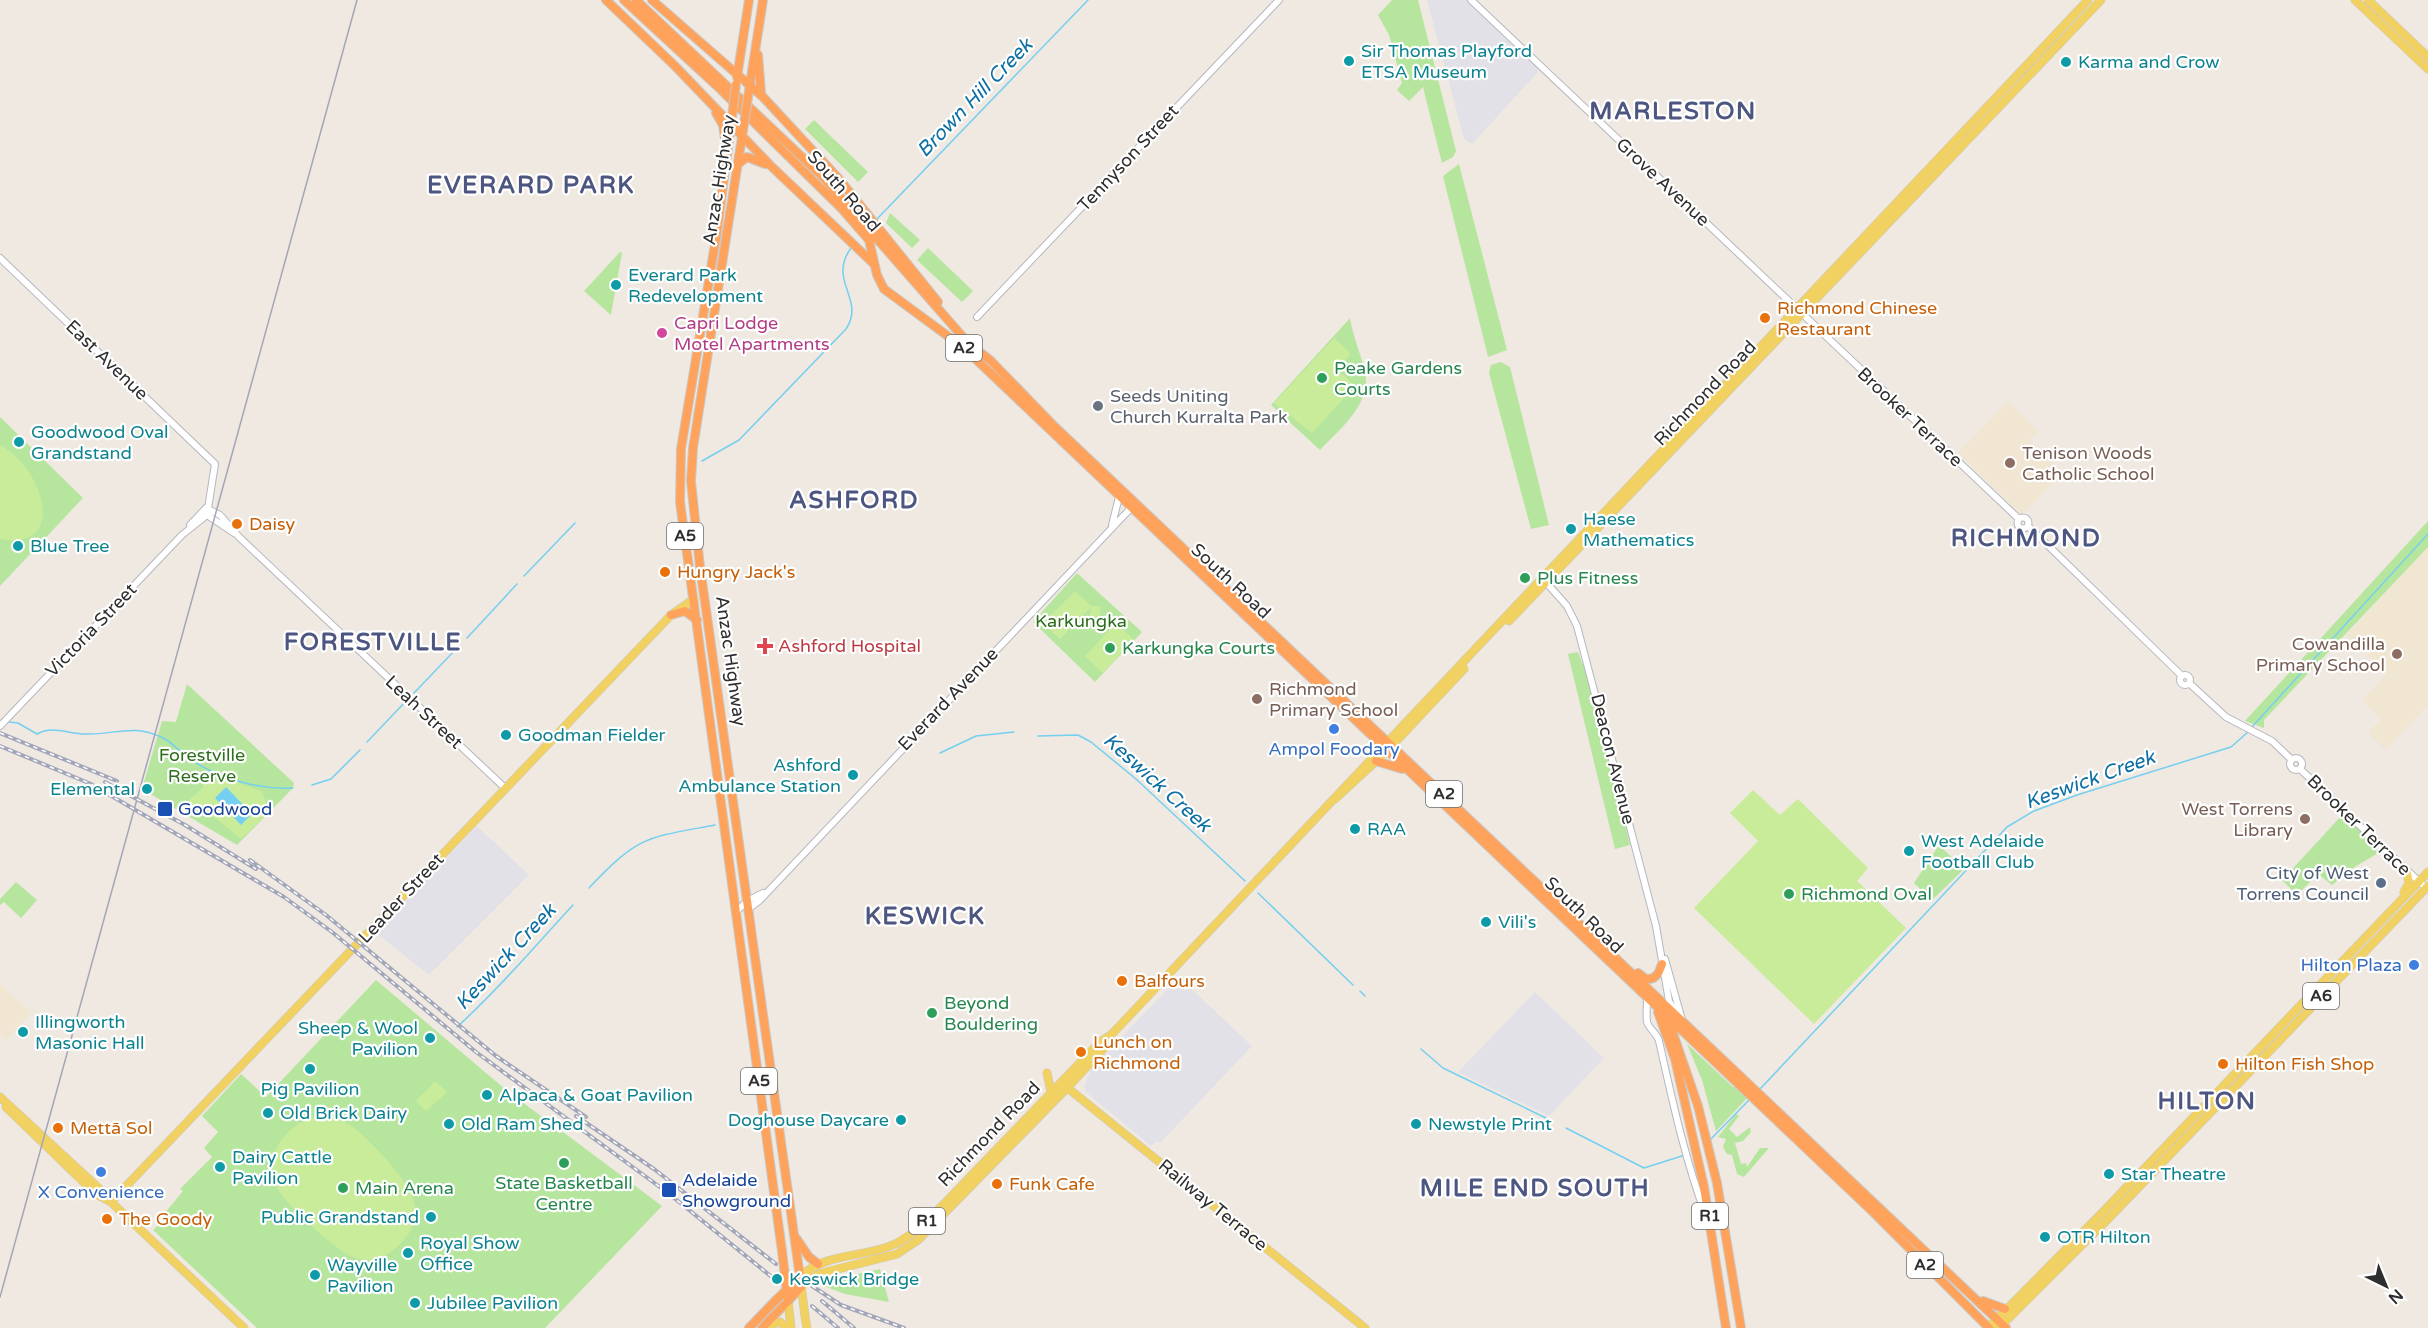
<svg xmlns="http://www.w3.org/2000/svg" width="2428" height="1328" font-family="'Varela Round',sans-serif">
<style>
.industrial{fill:#e3e1e8}
.education{fill:#f0e6d1}
.green{fill:#b6e59e}
.pitch{fill:#c9ec9a}
.water{fill:#75cff0}
.lines{fill:none;stroke-linecap:round;stroke-linejoin:round}
.stream{stroke:#75cff0;stroke-width:1.5}
.minor-casing{stroke:#b4b7c1;stroke-width:8}
.major-casing{stroke:#c9c9c9;stroke-width:9}
.highway-casing{stroke:#c9c9c9;stroke-width:10}
.minor{stroke:#fff;stroke-width:6}
.major{stroke:#f2d163;stroke-width:8}
.highway{stroke:#ffa35c;stroke-width:8}
.tram{stroke:#a3a6b8;stroke-width:1.5}
.rail-casing{stroke:#a3a6b8;stroke-width:4}
.rail{stroke:#fff;stroke-width:1.5;stroke-dasharray:4.5;stroke-linecap:butt}
.major-bridge-casing{stroke:#c9c9c9;stroke-width:9;stroke-linecap:butt}
.highway-bridge-casing{stroke:#c9c9c9;stroke-width:10;stroke-linecap:butt}
.major-bridge{stroke:#f2d163;stroke-width:8}
.highway-bridge{stroke:#ffa35c;stroke-width:8}
.culture-dot{fill:#0f9aa8;stroke:#fff;stroke-width:2}
.food-dot{fill:#e8710a;stroke:#fff;stroke-width:2}
.hotel-dot{fill:#d1479c;stroke:#fff;stroke-width:2}
.leisure-dot{fill:#2e9e5b;stroke:#fff;stroke-width:2}
.worship-dot{fill:#6b7280;stroke:#fff;stroke-width:2}
.education-dot{fill:#8d6e63;stroke:#fff;stroke-width:2}
.health-dot{fill:#e0444e;stroke:#fff;stroke-width:2}
.shop-dot{fill:#3f7fe0;stroke:#fff;stroke-width:2}
.transit-dot{fill:#1a4fb4;stroke:#fff;stroke-width:2}
.service-dot{fill:#5c6f8a;stroke:#fff;stroke-width:2}
.labels{text-anchor:middle;dominant-baseline:central;stroke-width:4.5;stroke-linejoin:round;paint-order:stroke}
.shield{fill:#fff;stroke:#6d6d6d;stroke-width:1.5}
.shield-label{font-size:16px;font-weight:bold;fill:#2e2e2e}
.culture-label{font-size:18px;fill:#0d838f;stroke:#fff;text-anchor:start}
.street-label{font-size:18px;fill:#2e2e2e;stroke:#fff}
.food-label{font-size:18px;fill:#c56008;stroke:#fff;text-anchor:start}
.hotel-label{font-size:18px;fill:#b23c85;stroke:#fff;text-anchor:start}
.leisure-label{font-size:18px;fill:#27864d;stroke:#fff;text-anchor:start}
.worship-label{font-size:18px;fill:#5b616d;stroke:#fff;text-anchor:start}
.education-label{font-size:18px;fill:#785e54;stroke:#fff;text-anchor:start}
.park-label{font-size:18px;fill:#2c6e1b;stroke:#fff}
.health-label{font-size:18px;fill:#be3a42;stroke:#fff;text-anchor:start}
.shop-label{font-size:18px;fill:#366cbe;stroke:#fff}
.transit-label{font-size:18px;fill:#164399;stroke:#fff;text-anchor:start}
.service-label{font-size:18px;fill:#4e5e75;stroke:#fff;text-anchor:end}
.water-label{font-size:20px;font-style:italic;fill:#0d6fa3;stroke:#fff}
.district-label{font-size:24px;font-weight:bold;letter-spacing:1.5px;fill:#4d5680;stroke:#fff}
</style>
<rect width="100%" height="100%" fill="#efe9e1"/>
<!-- industrial -->
<path class="industrial" d="M1427,0H1465L1537,67L1538,72L1472,144L1464,139Z
M477,826L529,875L429,975L375,932Z
M1179,977L1252,1046L1160,1143L1157,1141L1151,1146L1087,1093L1084,1086L1091,1069Z
M1535,992L1604,1058L1549,1116L1458,1072Z"/>
<!-- education -->
<path class="education" d="M2008,401L2038,431L2029,441L2062,473L2022,515L1958,453Z
M2428,547V705L2386,750L2368,733L2381,719L2362,701L2387,673L2346,635Z
M0,984L31,1013L6,1040L0,1035Z"/>
<!-- green -->
<path class="green" d="M1392,0H1418L1456,151L1453,157L1442,163L1423,87L1409,101L1397,90L1402,83L1389,35L1378,15Z
M814,120L868,172L858,182L805,129Z
M1459,164L1507,350L1488,357L1443,176Z
M890,213L920,240L912,248L886,223Z
M928,248L973,291L962,302L917,260Z
M620,252L622,253L611,315L584,291Z
M1350,318C1353,337 1361,354 1365,372C1372,404 1339,430 1320,450L1271,405Z
M1501,362L1510,367L1549,525L1531,529L1489,373L1491,365Z
M0,417L83,498L0,586Z
M2428,521V547L2264,720V728L2245,721Z
M1077,573L1142,632L1095,682L1033,622Z
M1578,652L1593,693L1630,845L1615,849L1568,654Z
M187,684L294,783L293,788L237,845L142,789L162,721L176,722Z
M2344,813L2380,852L2356,866L2332,885L2318,874L2297,895L2282,880Z
M1939,845L1964,869L1932,900L1914,883Z
M16,882L37,900L21,918L4,902L0,905V899Z
M376,980L511,1094L548,1121V1125L559,1133L563,1132L662,1206L545,1328H257L153,1230L166,1217L164,1214L183,1191L180,1189L212,1157L204,1148L218,1132L202,1116L241,1074L266,1097Z
M1687,1044L1733,1087L1736,1086L1748,1097L1716,1131L1702,1080Z
M1736,1114L1739,1116L1729,1129L1737,1137L1750,1127L1751,1132L1743,1141L1735,1143L1741,1164L1746,1163L1747,1167L1760,1148H1769L1744,1177L1737,1174L1732,1155L1727,1154L1723,1147L1726,1139L1718,1137Z
M880,1269L889,1302L845,1294L816,1283Z"/>
<!-- pitch -->
<path class="pitch" d="M1334,338L1351,354L1337,369L1355,386L1312,433L1274,403Z
M0,445C45,469 68,552 0,539Z
M1075,591L1091,606H1101L1099,617L1090,616L1091,607L1060,639L1043,623Z
M1116,623L1134,640L1103,673L1085,656Z
M210,775L215,780L223,778L262,791L269,812L241,839L217,819L196,809L188,801L204,787L201,783Z
M1753,790L1780,815L1798,799L1868,868L1857,881L1906,928L1814,1024L1694,908L1758,841L1730,813Z
M435,1081L447,1092L426,1111L416,1101Z
M320,1117C331,1117 341,1120 350,1125C368,1137 409,1181 414,1201C418,1217 413,1231 402,1242C394,1250 386,1257 375,1259C366,1261 357,1259 349,1255C335,1249 286,1204 279,1191C260,1158 285,1121 320,1117Z"/>
<!-- water -->
<path class="water" d="M226,787L252,814L241,825L215,798Z"/>
<g class="lines">
<!-- stream -->
<path class="stream" d="M876,220L1088,0
M702,461L739,440L846,329C866,299 827,281 851,248
M524,576L575,523
M467,638L517,584
M414,693L457,648
M9,722L18,723L37,734C53,725 68,734 86,734C115,735 133,723 163,738C172,742 180,752 188,758C218,778 258,790 293,788
M2251,728L2428,534
M1038,736L1078,735L1091,742L1136,779L1245,881
M367,742L407,700
M940,753L976,736L1014,732
M312,785L331,779L360,750
M589,888C639,835 646,838 715,825
M1258,893L1353,985
M1360,991L1365,996
M457,1027C498,990 535,946 573,905
M1421,1049L1443,1068L1546,1118
M1760,1089L2007,827L2034,811L2077,795L2231,747L2248,732
M1566,1128L1644,1168L1685,1155
M1709,1141L1750,1099"/>
<defs>
<path id="minor" d="M1471,0L2019,519
M0,258L215,464L207,515
M977,317L1279,0
M206,508L220,515L239,537L505,788
M207,515L234,533
M2017.5 523a5.5 5.5 0 1 1 11 0a5.5 5.5 0 1 1-11 0Z
M190,525L206,508
M1112,525L1119,497
M2028,526L2182,676
M1544,580L1567,606L1577,626L1656,926L1669,1001L1674,1010
M2180 680a5 5 0 1 1 10 0a5 5 0 1 1-10 0Z
M2189,683L2226,717L2272,741L2292,760
M0,726L182,535L207,515
M2290 764a6 6 0 1 1 12 0a6 6 0 1 1-12 0Z
M2300,769L2428,890
M748,909L759,901L1131,508
M737,911L747,901L763,893
M1665,959L1682,1020
M1647,999C1647,1006 1646,1015 1647,1022C1649,1029 1657,1033 1659,1041C1672,1099 1685,1160 1706,1216"/>
<path id="major" d="M2355,0L2428,69
M2368,0L2428,57
M1509,621L2101,0
M1335,799L1386,752L1464,669
M2404,892L2409,883L2406,869
M1047,1073L1051,1092
M1064,1085L1365,1328
M0,1097L106,1195L111,1202L244,1328
M6,1107L96,1194L111,1202
M111,1202L671,615L694,599
M800,1277C825,1252 865,1258 895,1244C915,1234 930,1218 945,1203L1099,1043L1112,1034C1436,688 1761,343 2088,0
M811,1278L822,1273L897,1254L918,1240L1068,1087L1105,1047L1111,1035
M788,1301L791,1328
M805,1316L807,1328
M765,1327L780,1322L787,1328
M1988,1328L2102,1213L2428,872
M1999,1328L2108,1219L2428,886"/>
<path id="highway" d="M606,0L675,66L771,166L874,264
M624,0L717,86L842,209L869,240L877,275L884,289L964,348L1872,1211L1989,1328
M636,0L822,176L969,344L990,360L1055,427L2006,1328
M652,0L763,97L839,179L938,302
M758,55L761,93
M737,77L749,0
M748,97L763,0
M733,109L717,232L681,449L680,502L782,1251
M716,113L723,125L726,146
M744,124L693,448L691,481L700,567L800,1277
M738,164L747,157L765,164
M671,615L685,611L697,620
M1376,761L1402,769
M1638,973L1646,979C1656,980 1659,973 1662,964
M1658,1012L1675,1059L1704,1187L1726,1328
M1668,1019L1698,1106L1717,1183L1741,1328
M796,1238L809,1257L818,1264
M1983,1301L2005,1309
M749,1328L776,1300
M762,1328L788,1301"/>
</defs>
<!-- minor casing -->
<use href="#minor" class="minor-casing"/>
<!-- major casing -->
<use href="#major" class="major-casing"/>
<!-- highway casing -->
<use href="#highway" class="highway-casing"/>
<!-- minor -->
<use href="#minor" class="minor"/>
<!-- major -->
<use href="#major" class="major"/>
<!-- highway -->
<use href="#highway" class="highway"/>
<!-- tram -->
<path class="tram" d="M0,1297L357,0"/>
<defs>
<path id="rail" d="M0,733L117,781
M0,746L91,784L284,897L332,932L476,1052L668,1193L778,1282
M105,782L185,825L256,869
M250,860L326,915L496,1056L586,1117
M576,1116L654,1169L776,1264
M812,1286L841,1305L904,1328
M822,1301L854,1328
M812,1306L838,1328"/>
</defs>
<!-- rail casing -->
<use href="#rail" class="rail-casing"/>
<!-- rail -->
<use href="#rail" class="rail"/>
<defs>
<path id="major-bridge" d="M800,1277L805,1316
M801,1287L811,1278"/>
<path id="highway-bridge" d="M733,109L736,84
M744,124L748,97
M782,1251L788,1301
M776,1300L800,1277
M788,1301L801,1287"/>
</defs>
<!-- major-bridge casing -->
<use href="#major-bridge" class="major-bridge-casing"/>
<!-- highway-bridge casing -->
<use href="#highway-bridge" class="highway-bridge-casing"/>
<!-- major-bridge -->
<use href="#major-bridge" class="major-bridge"/>
<!-- highway-bridge -->
<use href="#highway-bridge" class="highway-bridge"/>
</g>
<!-- markers -->
<g class="culture-dot">
<circle cx="1349" cy="61" r="6"/>
<circle cx="2066" cy="62" r="6"/>
<circle cx="616" cy="285" r="6"/>
<circle cx="19" cy="442" r="6"/>
<circle cx="1571" cy="529" r="6"/>
<circle cx="18" cy="546" r="6"/>
<circle cx="506" cy="735" r="6"/>
<circle cx="853" cy="775" r="6"/>
<circle cx="147" cy="789" r="6"/>
<circle cx="1355" cy="829" r="6"/>
<circle cx="1909" cy="851" r="6"/>
<circle cx="1486" cy="922" r="6"/>
<circle cx="23" cy="1032" r="6"/>
<circle cx="430" cy="1038" r="6"/>
<circle cx="310" cy="1069" r="6"/>
<circle cx="487" cy="1095" r="6"/>
<circle cx="268" cy="1113" r="6"/>
<circle cx="901" cy="1120" r="6"/>
<circle cx="449" cy="1124" r="6"/>
<circle cx="1416" cy="1124" r="6"/>
<circle cx="220" cy="1167" r="6"/>
<circle cx="2109" cy="1174" r="6"/>
<circle cx="431" cy="1217" r="6"/>
<circle cx="2045" cy="1237" r="6"/>
<circle cx="408" cy="1253" r="6"/>
<circle cx="315" cy="1275" r="6"/>
<circle cx="777" cy="1279" r="6"/>
<circle cx="415" cy="1303" r="6"/>
</g>
<g class="food-dot">
<circle cx="1765" cy="318" r="6"/>
<circle cx="237" cy="524" r="6"/>
<circle cx="665" cy="572" r="6"/>
<circle cx="1122" cy="981" r="6"/>
<circle cx="1081" cy="1052" r="6"/>
<circle cx="2223" cy="1064" r="6"/>
<circle cx="58" cy="1128" r="6"/>
<circle cx="997" cy="1184" r="6"/>
<circle cx="107" cy="1219" r="6"/>
</g>
<circle class="hotel-dot" cx="662" cy="333" r="6"/>
<g class="leisure-dot">
<circle cx="1322" cy="378" r="6"/>
<circle cx="1525" cy="578" r="6"/>
<circle cx="1110" cy="648" r="6"/>
<circle cx="1789" cy="894" r="6"/>
<circle cx="932" cy="1013" r="6"/>
<circle cx="564" cy="1163" r="6"/>
<circle cx="343" cy="1188" r="6"/>
</g>
<circle class="worship-dot" cx="1098" cy="406" r="6"/>
<g class="education-dot">
<circle cx="2010" cy="463" r="6"/>
<circle cx="2397" cy="654" r="6"/>
<circle cx="1257" cy="699" r="6"/>
<circle cx="2305" cy="819" r="6"/>
</g>
<path class="health-dot" d="M762 637h6v6h6v6h-6v6h-6v-6h-6v-6h6z"/>
<g class="shop-dot">
<circle cx="1334" cy="729" r="6"/>
<circle cx="2414" cy="965" r="6"/>
<circle cx="101" cy="1172" r="6"/>
</g>
<g class="transit-dot">
<rect x="157" y="801" width="16" height="16" rx="3"/>
<rect x="661" y="1182" width="16" height="16" rx="3"/>
</g>
<circle class="service-dot" cx="2381" cy="883" r="6"/>
<g class="labels">
<!-- shield labels -->
<g class="shield">
<rect x="946" y="335" width="36" height="26" rx="4.5"/>
<rect x="667" y="523" width="36" height="26" rx="4.5"/>
<rect x="1426" y="781" width="36" height="26" rx="4.5"/>
<rect x="2303" y="983" width="36" height="26" rx="4.5"/>
<rect x="741" y="1068" width="36" height="26" rx="4.5"/>
<rect x="1692" y="1203" width="36" height="26" rx="4.5"/>
<rect x="909" y="1208" width="36" height="26" rx="4.5"/>
<rect x="1907" y="1252" width="36" height="26" rx="4.5"/>
</g>
<g class="shield-label">
<text x="964" y="348">A2</text>
<text x="685" y="536">A5</text>
<text x="1444" y="794">A2</text>
<text x="2321" y="996">A6</text>
<text x="759" y="1081">A5</text>
<text x="1710" y="1216">R1</text>
<text x="927" y="1221">R1</text>
<text x="1925" y="1265">A2</text>
</g>
<!-- culture labels -->
<g class="culture-label">
<text x="1361" y="51">Sir Thomas Playford<tspan x="1361" dy="21">ETSA Museum</tspan></text>
<text x="2078" y="62">Karma and Crow</text>
<text x="628" y="275">Everard Park<tspan x="628" dy="21">Redevelopment</tspan></text>
<text x="31" y="432">Goodwood Oval<tspan x="31" dy="21">Grandstand</tspan></text>
<text x="1583" y="519">Haese<tspan x="1583" dy="21">Mathematics</tspan></text>
<text x="30" y="546">Blue Tree</text>
<text x="518" y="735">Goodman Fielder</text>
<text x="841" y="765" text-anchor="end">Ashford<tspan x="841" dy="21">Ambulance Station</tspan></text>
<text x="135" y="789" text-anchor="end">Elemental</text>
<text x="1367" y="829">RAA</text>
<text x="1921" y="841">West Adelaide<tspan x="1921" dy="21">Football Club</tspan></text>
<text x="1498" y="922">Vili's</text>
<text x="35" y="1022">Illingworth<tspan x="35" dy="21">Masonic Hall</tspan></text>
<text x="418" y="1028" text-anchor="end">Sheep &amp; Wool<tspan x="418" dy="21">Pavilion</tspan></text>
<text x="310" y="1089" text-anchor="middle">Pig Pavilion</text>
<text x="499" y="1095">Alpaca &amp; Goat Pavilion</text>
<text x="280" y="1113">Old Brick Dairy</text>
<text x="889" y="1120" text-anchor="end">Doghouse Daycare</text>
<text x="461" y="1124">Old Ram Shed</text>
<text x="1428" y="1124">Newstyle Print</text>
<text x="232" y="1157">Dairy Cattle<tspan x="232" dy="21">Pavilion</tspan></text>
<text x="2121" y="1174">Star Theatre</text>
<text x="419" y="1217" text-anchor="end">Public Grandstand</text>
<text x="2057" y="1237">OTR Hilton</text>
<text x="420" y="1243">Royal Show<tspan x="420" dy="21">Office</tspan></text>
<text x="327" y="1265">Wayville<tspan x="327" dy="21">Pavilion</tspan></text>
<text x="789" y="1279">Keswick Bridge</text>
<text x="427" y="1303">Jubilee Pavilion</text>
</g>
<!-- street labels -->
<g class="street-label">
<text transform="translate(1128 158) rotate(-47)">Tennyson Street</text>
<text transform="translate(719 180) rotate(-81)">Anzac Highway</text>
<text transform="translate(1663 182) rotate(43)">Grove Avenue</text>
<text transform="translate(844 191) rotate(49)">South Road</text>
<text transform="translate(107 360) rotate(44)">East Avenue</text>
<text transform="translate(1705 393) rotate(-46)">Richmond Road</text>
<text transform="translate(1910 417) rotate(43)">Brooker Terrace</text>
<text transform="translate(1231 581) rotate(43)">South Road</text>
<text transform="translate(91 630) rotate(-46)">Victoria Street</text>
<text transform="translate(731 661) rotate(82)">Anzac Highway</text>
<text transform="translate(948 699) rotate(-46)">Everard Avenue</text>
<text transform="translate(424 712) rotate(43)">Leah Street</text>
<text transform="translate(1613 759) rotate(76)">Deacon Avenue</text>
<text transform="translate(2359 825) rotate(44)">Brooker Terrace</text>
<text transform="translate(401 898) rotate(-47)">Leader Street</text>
<text transform="translate(1584 915) rotate(44)">South Road</text>
<text transform="translate(989 1134) rotate(-46)">Richmond Road</text>
<text transform="translate(1213 1205) rotate(39)">Railway Terrace</text>
</g>
<!-- food labels -->
<g class="food-label">
<text x="1777" y="308">Richmond Chinese<tspan x="1777" dy="21">Restaurant</tspan></text>
<text x="249" y="524">Daisy</text>
<text x="677" y="572">Hungry Jack's</text>
<text x="1134" y="981">Balfours</text>
<text x="1093" y="1042">Lunch on<tspan x="1093" dy="21">Richmond</tspan></text>
<text x="2235" y="1064">Hilton Fish Shop</text>
<text x="70" y="1128">Mettā Sol</text>
<text x="1009" y="1184">Funk Cafe</text>
<text x="119" y="1219">The Goody</text>
</g>
<!-- hotel labels -->
<g class="hotel-label">
<text x="674" y="323">Capri Lodge<tspan x="674" dy="21">Motel Apartments</tspan></text>
</g>
<!-- leisure labels -->
<g class="leisure-label">
<text x="1334" y="368">Peake Gardens<tspan x="1334" dy="21">Courts</tspan></text>
<text x="1537" y="578">Plus Fitness</text>
<text x="1122" y="648">Karkungka Courts</text>
<text x="1801" y="894">Richmond Oval</text>
<text x="944" y="1003">Beyond<tspan x="944" dy="21">Bouldering</tspan></text>
<text x="564" y="1183" text-anchor="middle">State Basketball<tspan x="564" dy="21">Centre</tspan></text>
<text x="355" y="1188">Main Arena</text>
</g>
<!-- worship labels -->
<g class="worship-label">
<text x="1110" y="396">Seeds Uniting<tspan x="1110" dy="21">Church Kurralta Park</tspan></text>
</g>
<!-- education labels -->
<g class="education-label">
<text x="2022" y="453">Tenison Woods<tspan x="2022" dy="21">Catholic School</tspan></text>
<text x="2385" y="644" text-anchor="end">Cowandilla<tspan x="2385" dy="21">Primary School</tspan></text>
<text x="1269" y="689">Richmond<tspan x="1269" dy="21">Primary School</tspan></text>
<text x="2293" y="809" text-anchor="end">West Torrens<tspan x="2293" dy="21">Library</tspan></text>
</g>
<!-- park labels -->
<g class="park-label">
<text x="1081" y="621">Karkungka</text>
<text x="202" y="755">Forestville<tspan x="202" dy="21">Reserve</tspan></text>
</g>
<!-- health labels -->
<g class="health-label">
<text x="778" y="646">Ashford Hospital</text>
</g>
<!-- shop labels -->
<g class="shop-label">
<text x="1334" y="749">Ampol Foodary</text>
<text x="2402" y="965" text-anchor="end">Hilton Plaza</text>
<text x="101" y="1192">X Convenience</text>
</g>
<!-- transit labels -->
<g class="transit-label">
<text x="178" y="809">Goodwood</text>
<text x="682" y="1180">Adelaide<tspan x="682" dy="21">Showground</tspan></text>
</g>
<!-- service labels -->
<g class="service-label">
<text x="2369" y="873">City of West<tspan x="2369" dy="21">Torrens Council</tspan></text>
</g>
<!-- water labels -->
<g class="water-label">
<text transform="translate(975 98) rotate(-46)">Brown Hill Creek</text>
<text transform="translate(2090 780) rotate(-20)">Keswick Creek</text>
<text transform="translate(1157 783) rotate(42)">Keswick Creek</text>
<text transform="translate(506 957) rotate(-47)">Keswick Creek</text>
</g>
<!-- district labels -->
<g class="district-label">
<text x="1673" y="111">MARLESTON</text>
<text x="531" y="185">EVERARD PARK</text>
<text x="854" y="500">ASHFORD</text>
<text x="2026" y="538">RICHMOND</text>
<text x="373" y="642">FORESTVILLE</text>
<text x="925" y="916">KESWICK</text>
<text x="2207" y="1101">HILTON</text>
<text x="1535" y="1188">MILE END SOUTH</text>
</g>
</g>
<!-- north arrow -->
<g transform="translate(2386 1286) rotate(137)" stroke="#ffffff" stroke-width="4.5" paint-order="stroke">
<path d="M0-4.5L10 22L0 15L-10 22Z" fill="#2e2e2e"/>
<text y="-9" font-size="16" font-weight="bold" text-anchor="middle" fill="#2e2e2e">N</text>
</g>
</svg>
